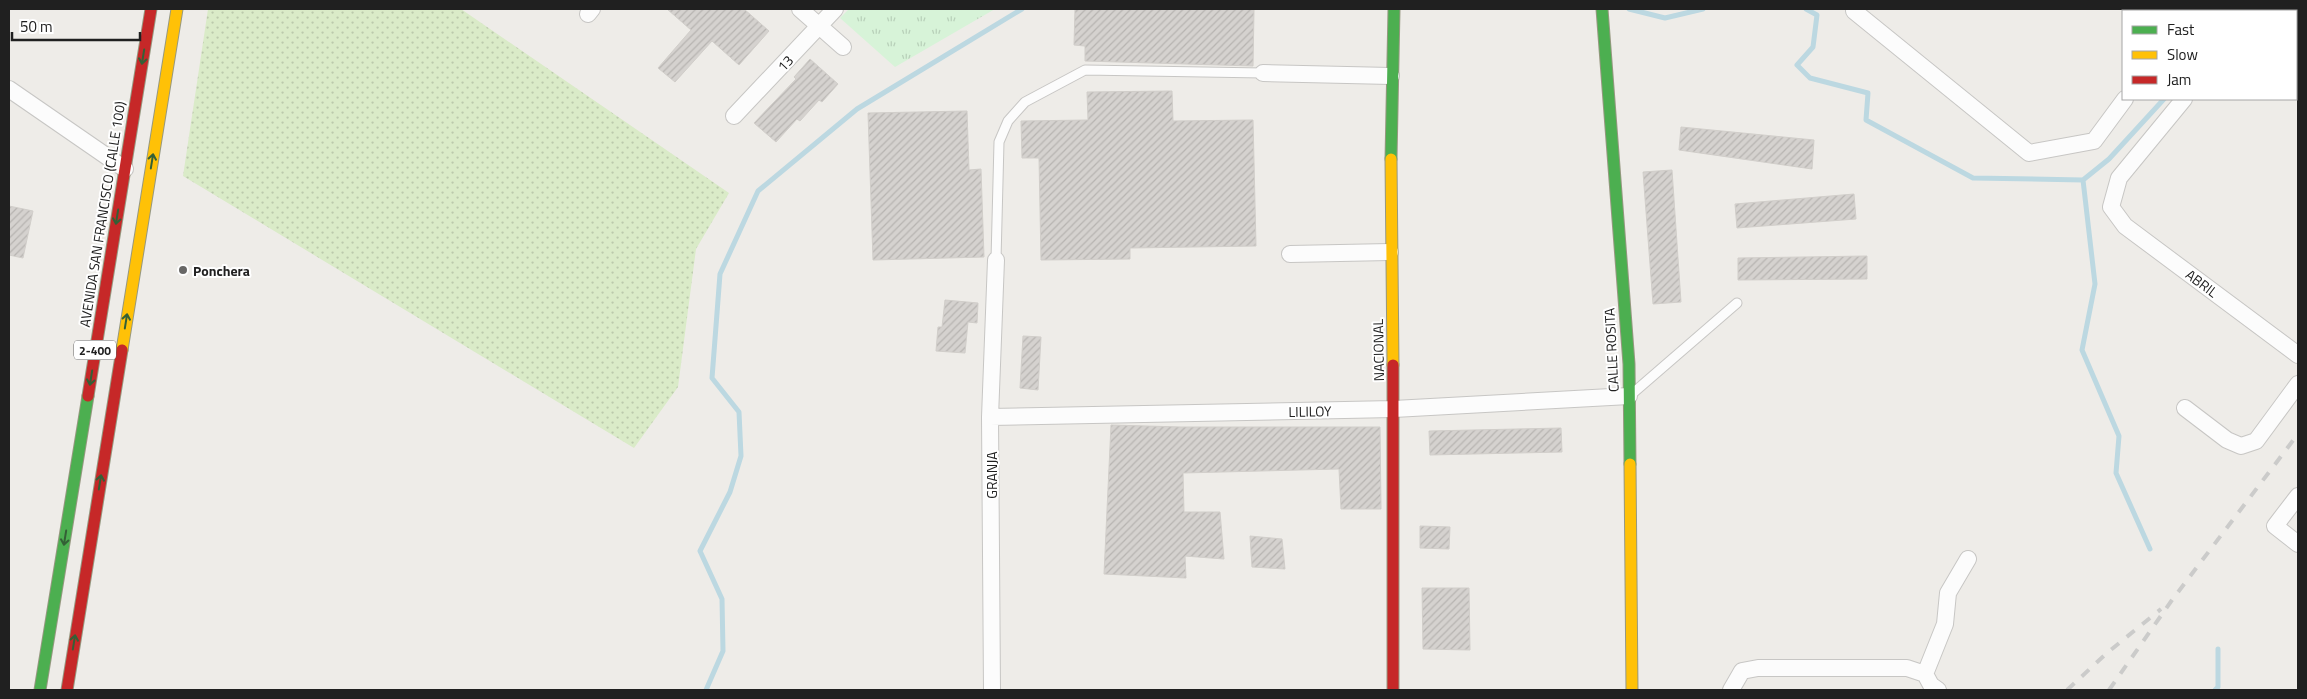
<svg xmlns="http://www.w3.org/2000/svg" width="2307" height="699" font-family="'Titillium Web',sans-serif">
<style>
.grass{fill:url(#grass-dots)}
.park{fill:url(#park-tufts)}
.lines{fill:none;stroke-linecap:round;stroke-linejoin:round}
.stream{stroke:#bcd8e1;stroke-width:5}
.building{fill:url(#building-hatch);stroke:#d1ceca}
.lane-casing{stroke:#c7c6c4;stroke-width:11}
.street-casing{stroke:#c7c6c4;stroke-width:18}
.fast-casing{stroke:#969880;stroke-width:13}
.slow-casing{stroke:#969880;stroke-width:13}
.jam-casing{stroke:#969880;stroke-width:13}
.lane{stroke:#fcfcfc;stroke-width:9}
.street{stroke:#fcfcfc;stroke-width:16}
.fast{stroke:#4caf50;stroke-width:11}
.slow{stroke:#ffc107;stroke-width:11}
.jam{stroke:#c62828;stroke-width:11}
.rail{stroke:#cbcbca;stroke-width:4;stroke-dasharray:10 10;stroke-linecap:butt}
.oneway{stroke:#346036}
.poi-dot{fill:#686766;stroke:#fff;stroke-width:2}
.labels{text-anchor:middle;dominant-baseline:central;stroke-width:4;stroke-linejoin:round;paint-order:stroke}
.shield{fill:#fff;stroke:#636363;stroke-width:1}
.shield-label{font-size:12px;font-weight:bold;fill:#202020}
.street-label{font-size:14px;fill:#202020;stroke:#fff}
.poi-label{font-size:14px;font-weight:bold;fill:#202020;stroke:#fff;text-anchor:start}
</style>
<defs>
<pattern id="grass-dots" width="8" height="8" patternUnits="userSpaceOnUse" patternTransform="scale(1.25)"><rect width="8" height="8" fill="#daebc8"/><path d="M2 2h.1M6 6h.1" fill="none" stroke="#bbc9ac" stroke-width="1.8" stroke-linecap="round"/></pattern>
<pattern id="park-tufts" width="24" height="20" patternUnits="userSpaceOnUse" patternTransform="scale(1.25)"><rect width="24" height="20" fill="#d7f3d8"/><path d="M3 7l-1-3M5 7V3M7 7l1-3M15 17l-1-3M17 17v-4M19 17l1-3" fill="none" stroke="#b8d0b9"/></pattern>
<pattern id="building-hatch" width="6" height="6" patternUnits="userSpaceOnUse" patternTransform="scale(1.25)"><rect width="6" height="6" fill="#d5d2cf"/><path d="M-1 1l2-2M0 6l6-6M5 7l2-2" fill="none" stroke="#b7b4b1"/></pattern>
</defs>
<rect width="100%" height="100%" fill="#eeece8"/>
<!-- grass -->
<path class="grass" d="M208,9H461L729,193L696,249L678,387L634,448L183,176Z"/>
<!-- park -->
<path class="park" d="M849,9H995L895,67L840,18Z"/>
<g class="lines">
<!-- stream -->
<path class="stream" d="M1629,9L1665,18L1703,9
M1806,9L1817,15L1813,47L1797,65L1810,78L1868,93L1866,120L1973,178L2083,180L2109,159L2164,99
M2229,11L2231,9
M2083,180L2095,284L2082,350L2119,436L2116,473L2150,549
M706,690L723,651L722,599L700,551L730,492L741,456L739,412L712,378L720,274L758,191L857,109L1022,9
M2215,690L2218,687V649"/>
</g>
<!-- building -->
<path class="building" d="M667,9H744L769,31L739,65L712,41L675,82L658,68L691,30Z
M1075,9H1254L1253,66L1085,61V46L1074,45Z
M810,59L838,84L822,102L819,100L800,121L797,119L776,142L754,123L796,79L794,77Z
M1172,91L1173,121L1253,120L1256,246L1130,248V259L1041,260L1039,158H1022L1021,121L1088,120L1087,92Z
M967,111L969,170L981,169L984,257L873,260L868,113Z
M1681,127L1814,140L1812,169L1679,150Z
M1672,170L1681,302L1653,304L1643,172Z
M1854,194L1856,219L1737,228L1735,204Z
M9,206L33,211L23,258L9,255Z
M1867,256V279L1738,280V258Z
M945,300L978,303L977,323L968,322L965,353L936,351L938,327H942Z
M1023,336L1041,337L1038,390L1020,388Z
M1111,425L1181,427H1380L1381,509H1341L1339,469L1183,473L1184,512H1220L1224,559L1185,556L1186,578L1104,574Z
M1561,428L1562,452L1430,455L1429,431Z
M1420,526L1450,527L1449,549L1420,548Z
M1250,536L1282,539L1285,569L1252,567Z
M1422,588H1469L1470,650L1423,649Z"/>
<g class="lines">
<defs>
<path id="lane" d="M996,260L999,142L1008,121L1025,102L1085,70L1263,73
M1633,393L1737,303"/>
<path id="street" d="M800,9L843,47
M1856,9L1854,11L2029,153L2094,141L2125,99
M2191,11L2193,9
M2256,11L2258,9
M588,14L592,9
M1263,73L1391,76
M9,89L125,169
M2184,99L2119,178L2111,207L2125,226L2298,355
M734,116L835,9
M1290,254L1390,252
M2185,408L2227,440L2241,446L2256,441L2298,384
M990,417L1394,409L1629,396
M2298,496L2275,526L2298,544
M1925,674L1945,624L1948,593L1968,559
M992,690L990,417L996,260
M1731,690L1742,671L1758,668H1907L1925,674L1931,685L1938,690"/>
<path id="fast" d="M1602,9L1629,364L1630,464
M1391,159L1394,9
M40,690L88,396"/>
<path id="slow" d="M1391,159L1393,365
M122,350L177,9
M1630,464L1632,690"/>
<path id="jam" d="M1393,365V690
M88,396L151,9
M67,690L122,350"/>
</defs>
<!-- lane casing -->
<use href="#lane" class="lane-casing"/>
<!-- street casing -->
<use href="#street" class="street-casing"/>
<!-- fast casing -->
<use href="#fast" class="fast-casing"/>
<!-- slow casing -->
<use href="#slow" class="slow-casing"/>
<!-- jam casing -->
<use href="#jam" class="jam-casing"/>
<!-- lane -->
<use href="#lane" class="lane"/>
<!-- street -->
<use href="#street" class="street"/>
<!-- fast -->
<use href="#fast" class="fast"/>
<!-- slow -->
<use href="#slow" class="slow"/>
<!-- jam -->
<use href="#jam" class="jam"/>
<!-- rail -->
<path class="rail" d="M2067,690L2107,653L2161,609
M2109,690L2172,600L2298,434"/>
</g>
<!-- one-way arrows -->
<defs><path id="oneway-shaft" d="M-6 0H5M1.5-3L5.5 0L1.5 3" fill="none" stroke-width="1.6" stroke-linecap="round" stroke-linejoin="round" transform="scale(1.25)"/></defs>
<g class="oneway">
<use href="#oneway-shaft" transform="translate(143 57) rotate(99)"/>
<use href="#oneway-shaft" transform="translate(152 161) rotate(-81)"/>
<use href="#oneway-shaft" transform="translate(117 217) rotate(99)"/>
<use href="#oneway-shaft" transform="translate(126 321) rotate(-81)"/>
<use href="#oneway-shaft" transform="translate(91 378) rotate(99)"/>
<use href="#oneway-shaft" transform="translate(100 482) rotate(-81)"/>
<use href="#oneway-shaft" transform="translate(65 538) rotate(99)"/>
<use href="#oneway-shaft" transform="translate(74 642) rotate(-81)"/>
</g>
<!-- markers -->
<circle class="poi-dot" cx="183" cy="270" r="5"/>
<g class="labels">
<!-- shield labels -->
<rect class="shield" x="74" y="340.5" width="42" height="19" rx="4"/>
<g class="shield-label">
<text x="95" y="350">2-400</text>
</g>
<!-- street labels -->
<g class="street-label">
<text transform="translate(785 63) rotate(-47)">13</text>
<text transform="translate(102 214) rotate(-81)">AVENIDA SAN FRANCISCO (CALLE 100)</text>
<text transform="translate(2202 283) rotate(37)">ABRIL</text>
<text transform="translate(1378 350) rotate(-91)">NACIONAL</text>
<text transform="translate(1611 350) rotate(-93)">CALLE ROSITA</text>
<text transform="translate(1310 411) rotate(-1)">LILILOY</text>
<text transform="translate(991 475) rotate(-90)">GRANJA</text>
</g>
<!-- poi labels -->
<g class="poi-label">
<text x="193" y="270">Ponchera</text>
</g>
</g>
<!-- border -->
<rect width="2307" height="699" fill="none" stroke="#202020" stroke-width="20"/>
<!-- legend -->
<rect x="2122" y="10" width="175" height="90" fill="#ffffff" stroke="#a6a6a6"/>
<rect x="2132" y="26" width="25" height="8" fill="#4caf50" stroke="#a6a6a6"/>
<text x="2167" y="35" font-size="15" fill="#202020">Fast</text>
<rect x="2132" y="51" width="25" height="8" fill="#ffc107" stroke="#a6a6a6"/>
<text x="2167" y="60" font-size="15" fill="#202020">Slow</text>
<rect x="2132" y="76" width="25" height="8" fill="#c62828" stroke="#a6a6a6"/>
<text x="2167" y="85" font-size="15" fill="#202020">Jam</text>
<!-- scale -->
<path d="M12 32v8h128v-8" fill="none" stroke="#202020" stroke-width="2.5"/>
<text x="20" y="32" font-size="15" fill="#202020" stroke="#ffffff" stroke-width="4" paint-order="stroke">50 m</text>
</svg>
